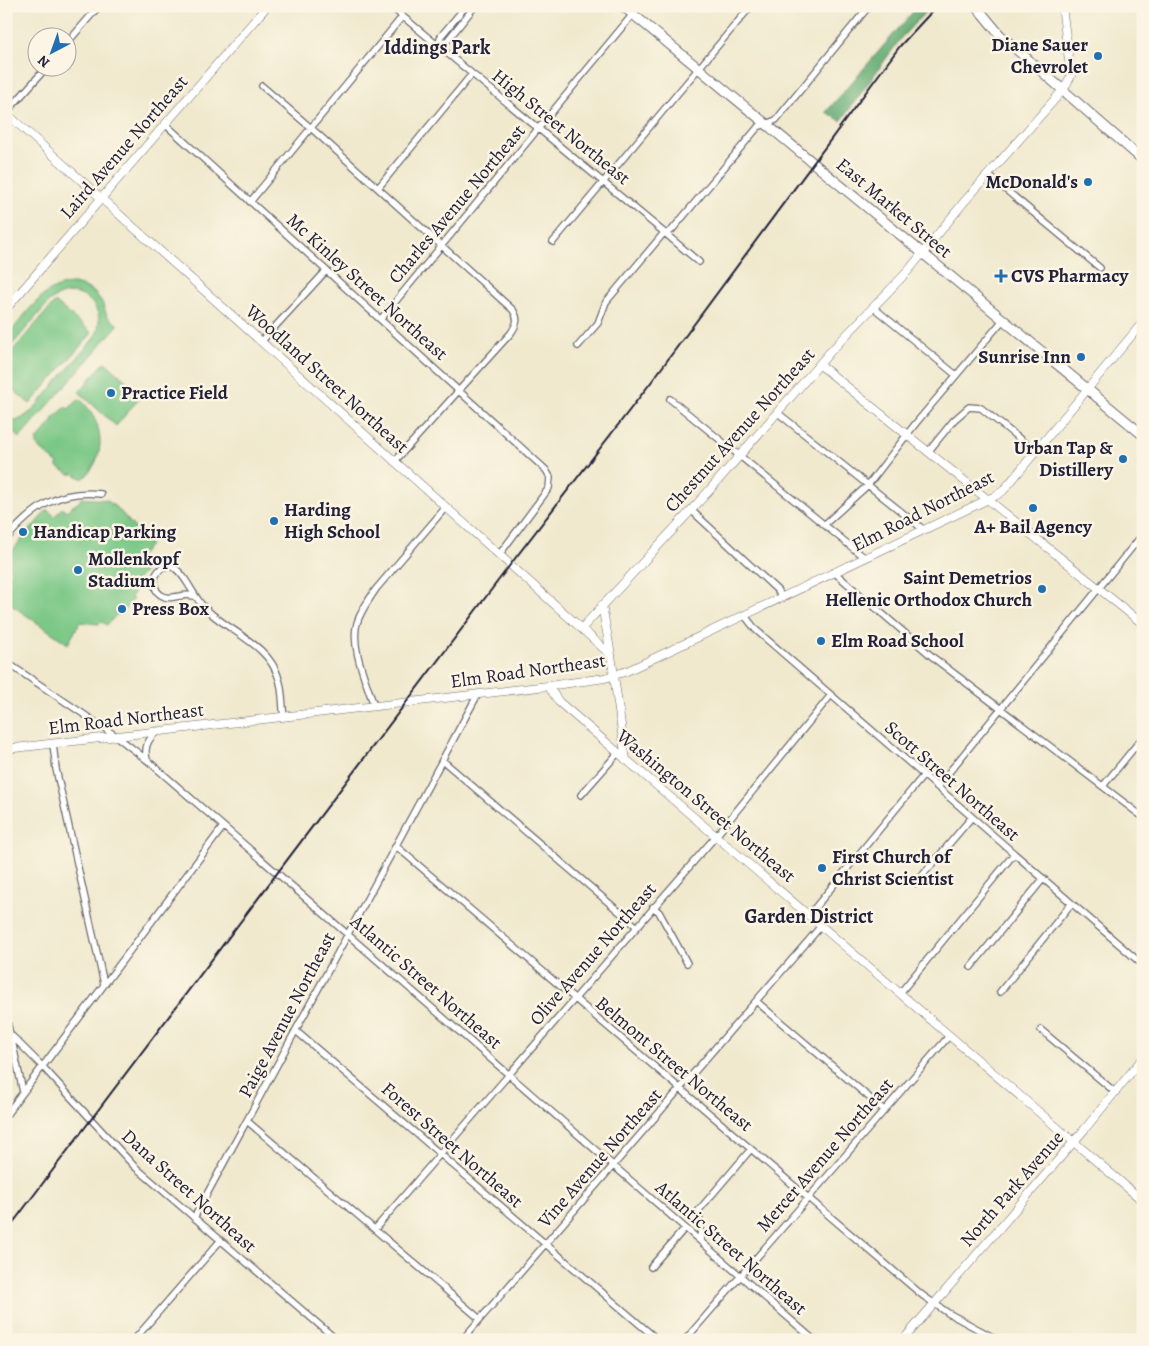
<svg xmlns="http://www.w3.org/2000/svg" width="1149" height="1346" font-family="Alegreya,serif">
<style>
.green{fill:#7ac786;stroke:#4e7460}
.forest{fill:#63ac73;stroke:#426757}
.lines{fill:none;stroke-linecap:round;stroke-linejoin:round}
.street-casing{stroke:#6a686e;stroke-width:8}
.secondary-casing{stroke:#6a686e;stroke-width:9}
.primary-casing{stroke:#6a686e;stroke-width:11}
.street{stroke:#fff;stroke-width:5.5}
.secondary{stroke:#fff;stroke-width:8}
.primary{stroke:#fff;stroke-width:9}
.rail{stroke:#22223b;stroke-width:2}
.poi-dot{fill:#1f6fb2;stroke:#fcf5e5;stroke-width:2}
.labels{text-anchor:middle;dominant-baseline:central;stroke-width:5;stroke-linejoin:round;paint-order:stroke}
.poi-label{font-size:19px;font-weight:bold;fill:#22223b;stroke:#fcf5e5;text-anchor:start}
.street-label{font-size:19px;fill:#22223b;stroke:#fcf5e5}
.neighbourhood-label{font-size:20px;font-weight:bold;fill:#22223b;stroke:#fcf5e5}
</style>
<rect width="100%" height="100%" fill="#fcf5e5"/>
<filter id="ink" filterUnits="userSpaceOnUse"><feTurbulence type="fractalNoise" baseFrequency=".02" numOctaves="2"/><feDisplacementMap in="SourceGraphic" scale="10" xChannelSelector="R" yChannelSelector="G"/><feConvolveMatrix kernelMatrix="1 2 1 2 8 2 1 2 1" color-interpolation-filters="sRGB"/></filter>
<filter id="wash" filterUnits="userSpaceOnUse"><feTurbulence type="fractalNoise" baseFrequency=".0096" numOctaves="4" result="noise"/><feDisplacementMap in="SourceGraphic" scale="20" xChannelSelector="R" yChannelSelector="G"/><feGaussianBlur stdDeviation="1.12" result="paint"/><feColorMatrix in="noise" values="0 0 0 0 0 0 0 0 0 0 0 0 0 0 0 0 0 1.4 0 .05"/><feComposite in="paint" operator="in"/></filter>
<g filter="url(#wash)">
<rect width="100%" height="100%" fill="#f0e9ce"/>
<!-- green -->
<path class="green" d="M73,284L85,287L95,293L102,302L107,316L118,325L20,438L10,430H6V421L21,419L32,411L95,337C111,305 74,278 48,303L6,352V338C24,317 43,284 73,284Z
M55,302L92,333L30,404L6,384V358Z
M105,362L142,395L116,426L79,392Z
M80,399C104,422 108,456 83,479L72,473L71,475L56,466L58,464L37,446V440L54,420L53,418L66,407L68,409Z
M81,498L107,500L119,510L150,545L138,559L147,569L136,581L140,585L131,597L133,599L120,615L117,614L107,625L102,622L98,624L80,622L68,644L10,604L6,606V577L11,571L6,566V558L47,510L55,516L62,508L66,511L80,501Z"/>
<!-- forest -->
<path class="forest" d="M918,6H931L901,38L841,121L826,112Z"/>
</g>
<g filter="url(#ink)">
<g class="lines">
<defs>
<path id="street" d="M390,6L666,234L672,230L758,127L776,120L869,6
M68,42L99,6
M438,46L447,41L475,6
M438,46L441,36L466,6
M262,86L311,128L513,310C519,319 517,324 511,333L395,461
M6,113L46,68
M165,124L546,470L550,477L549,488L499,555
M988,175L1100,268
M378,188L472,74
M250,202L402,17
M553,242L751,6
M874,308L956,375
M381,319L633,14
M261,342L326,271
M578,346L598,323L606,302L663,234H666L699,262
M670,399L865,558
M778,413L924,530
M928,452L954,420L969,407L981,408L1036,452
M691,510L777,590L783,598
M825,524L868,485L916,423L1003,320
M6,539C33,508 58,489 101,494
M835,573L935,659L1143,817
M194,596C181,592 171,602 161,595C148,587 156,562 172,567C184,571 193,596 203,606C226,631 269,643 279,679C283,691 282,705 284,717
M745,616L756,630L1143,965
M6,662L116,736L147,760L814,1340
M374,706C367,683 350,647 357,623C361,610 369,600 376,589L446,507
M53,744L56,769L104,984
M147,760C144,747 147,741 157,731
M442,760L636,926
M1103,786L1143,737
M937,787L1143,534
M581,795L618,753
M396,846L922,1295L948,1313L998,1340
M916,883L972,817
M653,907L659,912L687,963
M809,915L923,776
M971,967L1043,879
M1000,992L1071,904
M900,993L1014,854
M756,1001L884,1110
M6,1018L10,1034L43,1067L134,1166L337,1340
M1041,1030L1115,1092
M296,1031L658,1340
M11,1036L23,1092
M6,1115L223,827
M247,1121L480,1319
M194,1218L478,694
M375,1229L716,836L831,695
M701,1241L699,1210L751,1149
M651,1267L685,1228
M134,1340L220,1241
M462,1340L821,926
M685,1340L949,1036"/>
<path id="secondary" d="M6,113L611,655L626,760
M6,309L267,6
M820,365L1143,624
M602,605L611,655
M582,628L707,493L830,352L908,271L964,202L1063,90L1071,76L1062,6
M548,686L559,702L601,738L1143,1201
M6,749L548,686L605,678L627,671L995,496L1003,491L1143,322
M903,1340L1084,1130L1143,1058"/>
<path id="primary" d="M623,6L1143,435
M976,6L1000,35L1143,160"/>
</defs>
<!-- street casing -->
<use href="#street" class="street-casing"/>
<!-- secondary casing -->
<use href="#secondary" class="secondary-casing"/>
<!-- primary casing -->
<use href="#primary" class="primary-casing"/>
<!-- street -->
<use href="#street" class="street"/>
<!-- secondary -->
<use href="#secondary" class="secondary"/>
<!-- primary -->
<use href="#primary" class="primary"/>
<!-- rail -->
<path class="rail" d="M6,1232L510,565L652,381L900,46L937,6"/>
</g>
</g>
<!-- markers -->
<g class="poi-dot">
<circle cx="1098" cy="56" r="5"/>
<circle cx="1088" cy="182" r="5"/>
<path d="M998.5 268.5h5v5h5v5h-5v5h-5v-5h-5v-5h5z"/>
<circle cx="1081" cy="357" r="5"/>
<circle cx="111" cy="393" r="5"/>
<circle cx="1123" cy="459" r="5"/>
<circle cx="1033" cy="508" r="5"/>
<circle cx="274" cy="521" r="5"/>
<circle cx="23" cy="532" r="5"/>
<circle cx="78" cy="570" r="5"/>
<circle cx="1042" cy="589" r="5"/>
<circle cx="122" cy="609" r="5"/>
<circle cx="821" cy="641" r="5"/>
<circle cx="822" cy="868" r="5"/>
</g>
<g class="labels">
<!-- poi labels -->
<g class="poi-label">
<text x="1088" y="45" text-anchor="end">Diane Sauer<tspan x="1088" dy="22">Chevrolet</tspan></text>
<text x="1078" y="182" text-anchor="end">McDonald's</text>
<text x="1011" y="276">CVS Pharmacy</text>
<text x="1071" y="357" text-anchor="end">Sunrise Inn</text>
<text x="121" y="393">Practice Field</text>
<text x="1113" y="448" text-anchor="end">Urban Tap &amp;<tspan x="1113" dy="22">Distillery</tspan></text>
<text x="284" y="510">Harding<tspan x="284" dy="22">High School</tspan></text>
<text x="1033" y="527" text-anchor="middle">A+ Bail Agency</text>
<text x="33" y="532">Handicap Parking</text>
<text x="88" y="559">Mollenkopf<tspan x="88" dy="22">Stadium</tspan></text>
<text x="1032" y="578" text-anchor="end">Saint Demetrios<tspan x="1032" dy="22">Hellenic Orthodox Church</tspan></text>
<text x="132" y="609">Press Box</text>
<text x="831" y="641">Elm Road School</text>
<text x="832" y="857">First Church of<tspan x="832" dy="22">Christ Scientist</tspan></text>
</g>
<!-- street labels -->
<g class="street-label">
<text transform="translate(561 127) rotate(39)">High Street Northeast</text>
<text transform="translate(124 147) rotate(-49)">Laird Avenue Northeast</text>
<text transform="translate(457 204) rotate(-50)">Charles Avenue Northeast</text>
<text transform="translate(894 208) rotate(40)">East Market Street</text>
<text transform="translate(367 287) rotate(42)">Mc Kinley Street Northeast</text>
<text transform="translate(327 379) rotate(42)">Woodland Street Northeast</text>
<text transform="translate(740 430) rotate(-48)">Chestnut Avenue Northeast</text>
<text transform="translate(923 511) rotate(-27)">Elm Road Northeast</text>
<text transform="translate(528 671) rotate(-8)">Elm Road Northeast</text>
<text transform="translate(126 719) rotate(-7)">Elm Road Northeast</text>
<text transform="translate(952 781) rotate(41)">Scott Street Northeast</text>
<text transform="translate(706 806) rotate(40)">Washington Street Northeast</text>
<text transform="translate(593 954) rotate(-49)">Olive Avenue Northeast</text>
<text transform="translate(426 982) rotate(41)">Atlantic Street Northeast</text>
<text transform="translate(287 1015) rotate(-62)">Paige Avenue Northeast</text>
<text transform="translate(674 1064) rotate(40)">Belmont Street Northeast</text>
<text transform="translate(452 1145) rotate(41)">Forest Street Northeast</text>
<text transform="translate(825 1155) rotate(-49)">Mercer Avenue Northeast</text>
<text transform="translate(600 1158) rotate(-49)">Vine Avenue Northeast</text>
<text transform="translate(1012 1189) rotate(-49)">North Park Avenue</text>
<text transform="translate(189 1191) rotate(42)">Dana Street Northeast</text>
<text transform="translate(731 1248) rotate(41)">Atlantic Street Northeast</text>
</g>
<!-- neighbourhood labels -->
<g class="neighbourhood-label">
<text x="437" y="47">Iddings Park</text>
<text x="809" y="916">Garden District</text>
</g>
</g>
<!-- margin -->
<rect width="1149" height="1346" fill="none" stroke="#fcf5e5" stroke-width="25"/>
<!-- north arrow -->
<g transform="translate(52 52) rotate(221)"><circle r="24" fill="#fcf5e5" stroke="#a5a1a1"/>
<path d="M0-4L9 19L0 12L-9 19Z" fill="#1f6fb2"/>
<text y="-8" font-size="14" font-weight="bold" text-anchor="middle" fill="#22223b">N</text>
</g>
</svg>
